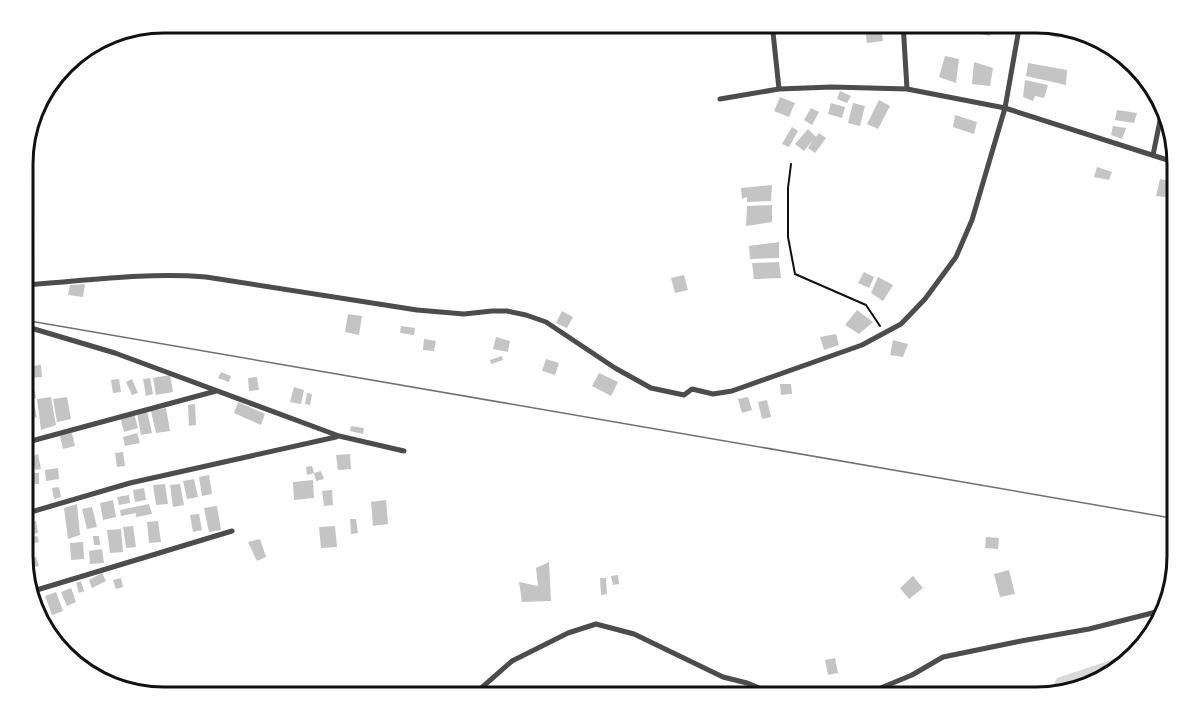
<svg xmlns="http://www.w3.org/2000/svg" width="1200" height="720" font-family="'PT Serif',serif">
<style>
.water{fill:#d9d9d9}
.building{fill:#c4c4c4}
.lines{fill:none;stroke-linecap:round;stroke-linejoin:round}
.path{stroke:#111;stroke-width:2}
.minor{stroke:#4c4c4c;stroke-width:5}
.tram{stroke:#707070;stroke-width:1.5}
.rim{fill:none;stroke:#111;stroke-width:3}
</style>
<rect width="100%" height="100%" fill="#fff"/>
<!-- water -->
<path class="water" d="M1171,293L1177,295V346L1176,334L1169,320Z
M1132,653L1107,678L1047,697L1057,678Z"/>
<!-- building -->
<path class="building" d="M972,23H992L990,36L970,32Z
M1034,23L1061,29L1059,38L1032,31Z
M881,27L883,41L867,43L865,28Z
M945,56L959,59L956,83L939,77Z
M68,62L72,69L66,78L54,80Z
M974,62L993,68L990,86L972,84Z
M1028,63L1067,70L1066,85L1026,76Z
M1025,80L1048,85L1044,98L1035,96L1033,101L1023,97Z
M840,91L851,96L847,103L837,99Z
M780,97L795,103L789,117L774,111Z
M879,100L890,106L878,129L867,124Z
M831,103L845,107L842,118L828,114Z
M853,103L865,106L860,126L848,123Z
M811,108L819,112L812,125L804,120Z
M1117,110L1137,113L1134,123L1115,120Z
M955,115L977,122L974,134L953,127Z
M1113,126L1126,128L1122,139L1111,135Z
M792,127L798,131L789,147L782,144Z
M808,129L816,137L819,133L826,138L815,153L808,148L813,140L804,151L795,144Z
M1097,167L1112,172L1109,180L1094,177Z
M1160,179L1177,183V198L1156,196Z
M772,185L771,201L747,202V197L742,199L741,188Z
M772,205V222L746,226L747,206Z
M779,242V258L750,259L749,246Z
M779,262L781,278L754,279L752,263Z
M864,272L874,277L869,288L858,283Z
M684,275L688,290L675,293L671,278Z
M878,277L893,285L883,301L871,293Z
M85,284L83,297L68,295L70,285Z
M857,310L873,322L859,334L845,325Z
M562,311L573,317L567,328L556,323Z
M348,314L362,316L359,335L345,332Z
M401,326L415,328L414,335L400,333Z
M836,334L839,345L824,350L820,337Z
M496,337L510,341L508,352L493,349Z
M424,339L436,341L434,351L423,350Z
M893,340L908,344L903,357L890,355Z
M502,356L503,360L491,364L490,360Z
M546,359L559,363L555,375L542,371Z
M41,365L42,377L31,378L30,366Z
M221,372L231,376L229,382L218,378Z
M599,373L618,382L611,396L592,386Z
M170,375L173,392L156,395L153,378Z
M257,377L259,390L249,391L248,378Z
M150,378L153,394L146,396L143,379Z
M119,379L121,392L113,393L111,380Z
M132,379L138,393L132,395L126,382Z
M780,384H791L792,394L781,395Z
M294,387L304,390L301,404L290,402Z
M35,391L36,398L27,399L26,392Z
M307,393L312,394L310,405L305,404Z
M51,397L56,425L41,430L37,399Z
M67,397L71,419L57,422L53,399Z
M748,397L752,410L742,413L738,399Z
M767,400L771,417L762,419L758,402Z
M238,402L265,414L261,425L234,413Z
M34,404L37,417L25,420L24,407Z
M195,404L196,425L189,426L188,405Z
M166,408L170,431L156,433L151,411Z
M147,411L152,433L141,435L137,413Z
M134,413L138,428L124,432L120,417Z
M351,426L364,428L363,434L350,431Z
M72,433L75,446L63,449L60,436Z
M137,433L140,443L125,446L123,437Z
M33,446V451L25,452L24,447Z
M123,452L125,466L117,467L115,453Z
M38,454L41,469L35,470L32,456Z
M350,454L351,469L338,470L336,455Z
M312,466L314,473L307,475L306,467Z
M58,468L59,479L46,481L45,470Z
M321,471L324,479L316,481L314,473Z
M31,473H39V484H32Z
M209,475L212,494L202,496L199,477Z
M194,479L198,497L187,499L183,481Z
M313,480L314,498L294,500L293,482Z
M165,484L168,504L156,505L153,485Z
M180,484L184,505L173,507L170,485Z
M59,487L61,497L54,499L52,488Z
M144,488L146,500L135,502L133,490Z
M332,490L333,505L324,506L322,491Z
M129,495L130,503L119,505L117,497Z
M113,500L116,517L103,520L100,503Z
M386,500L388,524L373,526L371,502Z
M77,504L80,535L68,539L64,508Z
M149,504L152,514L136,517V513L121,516L120,510Z
M217,506L221,530L209,532L204,508Z
M92,507L97,527L87,529L82,509Z
M199,514L202,530L193,532L190,515Z
M350,519H356L358,533L351,534Z
M36,521L38,533L24,536V523Z
M158,521L161,542L149,543L147,522Z
M133,526L136,547L126,548L123,527Z
M335,526L337,547L321,548L319,527Z
M121,529L123,552L110,553L107,530Z
M37,536L39,542L30,544L28,538Z
M93,536H99L100,545H94Z
M986,537L999,538L998,549L985,548Z
M260,539L266,557L257,561L248,542Z
M83,542L84,559L71,560L70,543Z
M102,549L104,563L90,564L89,551Z
M36,557L39,566L29,568L27,559Z
M549,562L551,601L522,602L519,582L538,586L536,568Z
M1009,570L1015,594L1000,597L994,574Z
M102,573L106,581L92,588L89,580Z
M618,575L619,584L613,585L611,576Z
M913,576L923,588L909,599L900,588Z
M121,578L123,587L116,589L113,580Z
M600,578H606L607,594L601,595Z
M81,581L84,591L79,593L76,583Z
M71,588L76,602L67,606L61,592Z
M56,592L63,611L52,615L45,596Z
M835,658L838,673L828,675L825,660Z"/>
<g class="lines">
<!-- path -->
<path class="path" d="M791,164L788,188V237L795,274L866,305L880,326"/>
<!-- minor -->
<path class="minor" d="M772,23L779,89
M903,23L907,89
M720,99L779,89L832,87L907,89L1005,108L1177,163
M1153,155L1163,106
M24,285C84,281 145,272 206,277L417,310L464,314L492,311H507L526,315L546,322L615,368L651,388L684,395L692,389L713,394L732,391L862,345L901,324L925,299L956,257L972,220L1005,108L1020,23
M24,326L115,353L339,436L404,451
M24,443L216,391
M24,514L130,483L336,437
M30,592L232,531
M471,697L512,661L568,633L596,624L634,634L723,677L747,683L781,697
M859,697L912,675L943,657L1021,641L1089,629L1164,610"/>
<!-- tram -->
<path class="tram" d="M24,320L1177,519"/>
</g>
<!-- crop -->
<path d="M0 0H1200V720H0ZM164 33H1036A131 131 0 0 1 1167 164V556A131 131 0 0 1 1036 687H164A131 131 0 0 1 33 556V164A131 131 0 0 1 164 33Z" fill="#fff" fill-rule="evenodd"/>
<path class="rim" d="M164 33H1036A131 131 0 0 1 1167 164V556A131 131 0 0 1 1036 687H164A131 131 0 0 1 33 556V164A131 131 0 0 1 164 33Z"/>
</svg>
